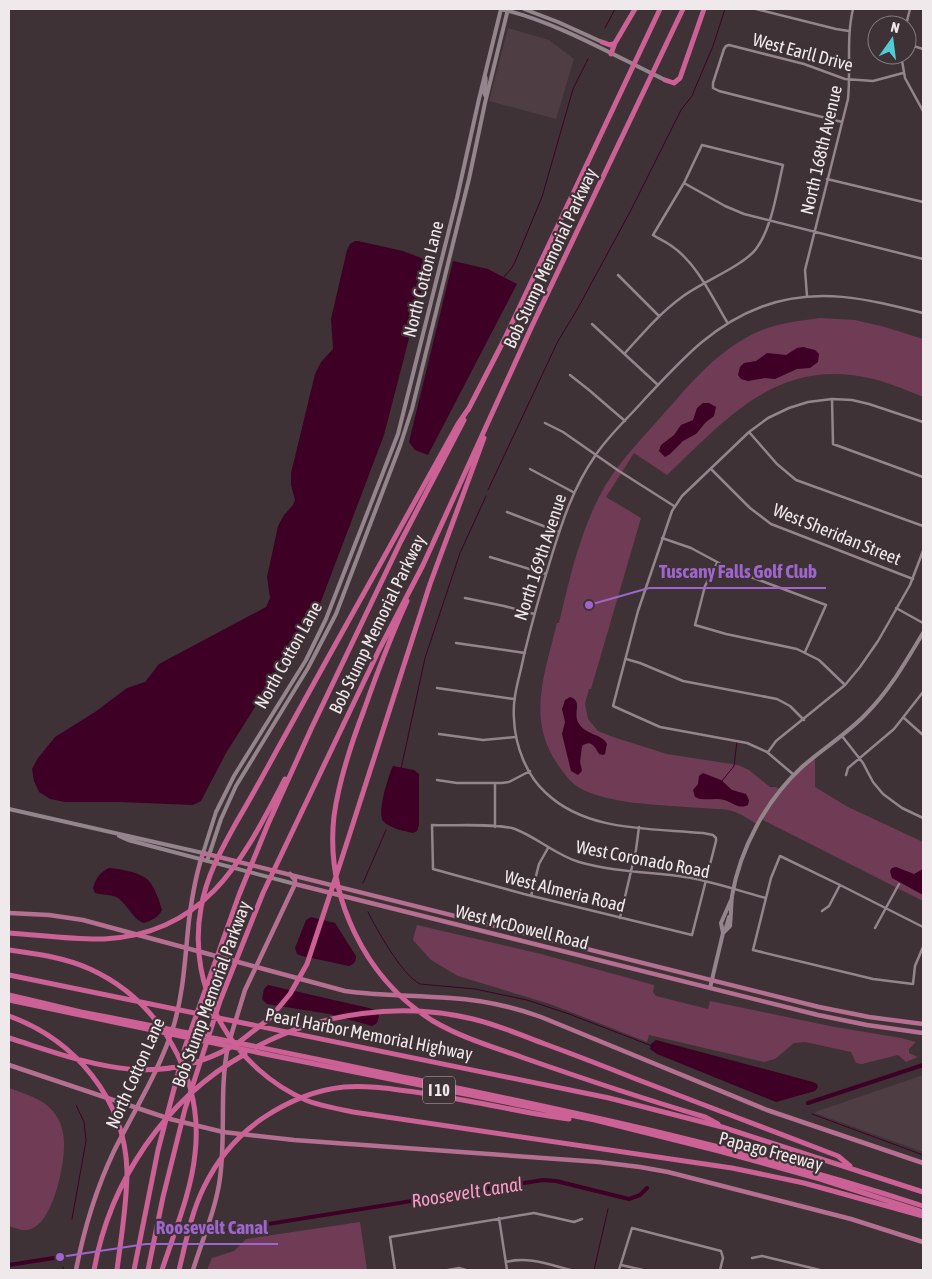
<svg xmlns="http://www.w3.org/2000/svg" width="932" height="1279" font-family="'Asap Condensed',sans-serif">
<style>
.built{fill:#4e3d43}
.green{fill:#703b54}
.water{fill:#3e0024}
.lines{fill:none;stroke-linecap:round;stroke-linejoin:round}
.stream{stroke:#3e0024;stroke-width:1}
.canal{stroke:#3e0024;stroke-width:4}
.minor{stroke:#93858b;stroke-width:2.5}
.tertiary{stroke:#93858b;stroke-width:4}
.secondary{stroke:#93858b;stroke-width:4}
.primary{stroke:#b56f90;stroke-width:4.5}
.motorway{stroke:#cb6194;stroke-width:5}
.labels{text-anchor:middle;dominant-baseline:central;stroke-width:4.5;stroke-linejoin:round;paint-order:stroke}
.shield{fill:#3e3237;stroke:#bbb2b6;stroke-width:1}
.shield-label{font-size:16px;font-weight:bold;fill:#f0e9ec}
.street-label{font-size:18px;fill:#f0e9ec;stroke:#3e3237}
.water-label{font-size:19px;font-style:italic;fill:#fc9dc8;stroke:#3e3237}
.leader{fill:none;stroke:#9e65cc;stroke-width:2}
.callout-dot{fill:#9e65cc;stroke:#3e3237;stroke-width:2}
.callout-label{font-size:19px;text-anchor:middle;font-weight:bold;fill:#9e65cc;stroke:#3e3237;stroke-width:4.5;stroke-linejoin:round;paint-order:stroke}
</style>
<rect width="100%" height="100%" fill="#3e3237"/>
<!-- built -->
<path class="built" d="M508,28L549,40L574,59L556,119L489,101Z
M923,1075V1152L815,1113L818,1111Z"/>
<!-- green -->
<path class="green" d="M820,318L855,320L885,327L923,339V397C906,390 888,382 869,378C777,358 727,418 667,475L634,453L606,497L641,518L591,689H589L585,704L588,719L598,731L613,737L667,754L738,765L749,770L770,787H776L781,790L812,758L815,760V787L848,807L923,842V901L761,819L758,825C750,820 743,815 735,812C725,808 711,809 701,808C667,805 602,805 575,785C568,779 564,773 558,765C526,719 545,673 557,623H559C569,581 579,536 599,497C614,467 637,444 659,419C689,386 710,357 751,335C772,324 797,321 820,318Z
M417,925L541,954L654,985L653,992L656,996L708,1009L710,1001L835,1027L901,1038L916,1042L909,1049V1053L918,1057L906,1062L898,1055L862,1064L856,1063L851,1052L805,1042L794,1043L775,1059L764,1062L649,1035L647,1042L550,1004L458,976L431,960L413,940Z
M9,1088C25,1094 45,1099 55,1114C61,1122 64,1133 64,1143C65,1164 53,1222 31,1229C23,1232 16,1228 9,1226Z
M360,1222L367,1270H207L212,1258L234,1251L246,1239Z"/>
<!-- water -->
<path class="water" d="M355,241H358L403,251L429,261L384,435L320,604L226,753L201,801L193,805L119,802H65L50,799L39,792L34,781L32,769L38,758L55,737L95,712L127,688L145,682L159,664L266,607L270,598L267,577L278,526L284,515L293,505L295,500L291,485V473L315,374L321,362L333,349L331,319L347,250L350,244Z
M453,261L488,269L517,284L428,455L415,450L409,442Z
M803,347L815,350L819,354L818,362L810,368L797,369L775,379L765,378L748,381L741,379L738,375L740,367L744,363L756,361L767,353L786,355L797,348Z
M703,403H709L716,407L714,416L706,422L696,434L683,441L670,454L665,457L659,451L661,445L674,435L681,425L693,420L697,408Z
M570,697C583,701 573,712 578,722C584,735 603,734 607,744L605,754L603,755L599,754C595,747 591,739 582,746L580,762L582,771L578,775L571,771L562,734L565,722L562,709L565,700Z
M393,766L414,770L419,774V825L417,831L413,833C404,831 389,828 383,821C377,813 388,776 393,766Z
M703,773L721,780L732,790L746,794L749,800L748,805C738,810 733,802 724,800C714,797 705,802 695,797L693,790L698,784L699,776Z
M896,867L914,874L923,869V895L892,878L890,871L892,868Z
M109,868C120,869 140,872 148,880C155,887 159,900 162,910C158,918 151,921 143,923C132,918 128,905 118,898C112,894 101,895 95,893L93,888C96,878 100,872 109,868Z
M311,917L335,923L356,956C356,962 354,964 349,966L302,956L297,954L295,948L306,920Z
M268,985L369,1008L377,1011L379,1016L377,1023L372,1026L329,1014L267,1004L262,999L264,989Z
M656,1040L813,1082L817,1084L818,1087L815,1091L776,1102L657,1054L650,1049L651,1044Z"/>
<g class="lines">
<!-- stream -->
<path class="stream" d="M605,28L615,9
M503,278L511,269L515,262L542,197L573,89L588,59
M488,490L558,341L578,308L631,210L681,110L692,96L696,86L713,46L725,9
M401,769L425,658L460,553L486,496
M722,781L734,766L737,741
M363,883L386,830
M368,912C377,930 402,975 420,984L475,989L527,1000L569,1014L652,1046
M812,1114L923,1155
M72,1219L86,1141L84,1122L76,1105
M63,1270V1267
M594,1270L608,1209"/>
<!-- canal -->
<path class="canal" d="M808,1103L923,1065
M224,1231L543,1180L556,1181L629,1199L640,1195L647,1188
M9,1265L60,1257"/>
<!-- minor -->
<path class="minor" d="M756,9L836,29L849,31
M906,25L910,9
M907,44L923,49
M901,55L905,78L923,111
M842,122L719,91L713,88V83L724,49L726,46L729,45L804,64L845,79L873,81L903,73
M827,179L923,202
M684,183L725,206L744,214L923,259
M618,275L659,316
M807,296L805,270L848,99C851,69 846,38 853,9
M592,324L658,385
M625,353C643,333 660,313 682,297C702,282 743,266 756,249C772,228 777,190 783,165L702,145L684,183L653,235C659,239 667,242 673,247C697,264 712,297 727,322
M570,375L589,390L625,421
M832,399L833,444L923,477
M545,423L563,432L619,471L674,506
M749,432L777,464L796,480L923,526
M530,469L573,492
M711,469L750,508L771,524L913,579
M507,512L559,532
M662,538L691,548L732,570L826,605L805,652
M490,557L546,574
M717,563L705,586L695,625L726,634L797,649L819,660L845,685
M465,598L504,606L534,614
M896,608L923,623
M456,643L525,653
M626,659L640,663L683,681L777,699L790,706L804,720
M437,688L514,699
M904,718L923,735
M439,734L483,740L515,737
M842,736L863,763L873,782L883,794L902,808L923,818
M768,752L776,741L845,685L860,667L878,641L910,585L923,551
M794,775L767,752L747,743L660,727L613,706L638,611L672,511L682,496L749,432L768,418L789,408L808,402L832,399L852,400L869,404L923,422
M846,775L848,768L894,729L923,692
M437,780L457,783H502L509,782L530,771
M495,784V827
M531,896L539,864L548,848
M766,898C739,891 712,881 685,877C650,872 614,872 579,862C556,855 538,838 515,829C499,823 452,826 432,825L433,869L524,894L692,935L716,841V838L713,835L703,833C650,828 587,832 546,793C526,775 515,745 514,719C512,697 520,676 524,655C532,622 541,590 551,558C562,522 573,488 595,456C608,436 627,419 643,401C679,363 710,326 761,307C816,286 868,299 923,313
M822,911L829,906L840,885
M620,918L636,850L639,827
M923,927L840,885L780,856L771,878L753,950L873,979L913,984L915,966L923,947
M875,928L899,884
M499,1218L507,1270
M752,1258L762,1256L820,1270
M506,1262C528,1256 550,1265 571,1270
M621,1265L643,1270
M395,1270L390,1237L534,1213L574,1222L582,1219
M448,1270L459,1268L466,1270
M619,1270L632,1228L721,1251L723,1258L720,1270"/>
<!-- tertiary -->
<path class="tertiary" d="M725,931L729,917
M723,933L730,926C731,917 731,906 732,896C740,849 766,800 802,767C822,749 847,734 866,714C890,690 906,661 923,633
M710,988L723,933L721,923L732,898"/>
<!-- secondary -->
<path class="secondary" d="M501,9C557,22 613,55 665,80
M524,9L558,22L602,42
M485,76C488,84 481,91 486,97
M9,809L203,853L216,812L234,776L306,660L326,619L398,434L457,198L479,99L501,9
M119,836L128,840L295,884
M207,861L221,819L236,786L308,668L336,614L400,446L412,409L469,179L485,103L508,9"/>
<!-- primary -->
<path class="primary" d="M295,884L818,1015L867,1025L923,1033
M9,913L49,915L83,920L345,991C380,996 415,995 450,998C481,1000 511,1006 541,1017L767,1110L923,1163
M230,1039L245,990L295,884V880L290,874
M9,1065L170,1119L223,1132L294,1140L599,1162L640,1167L668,1172L851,1219L923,1242
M76,1270C84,1229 96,1189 114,1151C134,1111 159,1071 173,1028C184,992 185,956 189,920C192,897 196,874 203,853L819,1007L869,1017L923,1024
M193,1270C202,1240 216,1209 220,1178C226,1134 219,1090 228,1046"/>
<!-- motorway -->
<path class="motorway" d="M602,42L610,45L615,43
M611,54L615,43L635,9
M665,80L674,83L680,78L704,9
M469,408L458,424C398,532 337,641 277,750C264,774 250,799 236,823C221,850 206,877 201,908C186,989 233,1069 308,1101C322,1106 338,1109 353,1112L732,1168L804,1183L923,1216
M468,410L504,340L660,9
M407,601C391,636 377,673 364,710C351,744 339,780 334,816C325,896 365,979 433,1021C462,1038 493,1047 524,1058C584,1079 644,1099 705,1117L718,1124
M9,933C40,935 73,940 104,939C207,934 243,859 285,779
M9,950C36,954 64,957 90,969C160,1001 204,1077 195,1154C191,1193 174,1233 162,1270
M9,975L609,1098L722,1127L923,1192
M9,995L81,1012C192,1033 302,1056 413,1079C586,1114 756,1151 923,1206
M9,1000L270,1055L595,1120L719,1151L820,1179L923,1212
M9,1016C75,1040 125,1099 127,1171C127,1204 121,1238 117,1270
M9,1038C86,1062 153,1091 231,1047
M238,1043L270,1018L290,994L307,964L341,861L430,584L484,438
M256,1047C322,1012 401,1002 473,1019C498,1025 521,1035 545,1044C575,1055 606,1067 636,1079C703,1105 771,1130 838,1156L850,1166
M94,1270C110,1181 165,1099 245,1054
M134,1270L158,1150L185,1047L239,895L268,824L312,727L401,541L464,420
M148,1270L163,1197L185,1109L220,1001L263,893L379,650L423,565L531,328L683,9
M179,1270C186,1242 191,1213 204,1187C217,1160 238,1135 263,1118C287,1102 314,1090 344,1087C367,1085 392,1089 415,1092C467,1099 517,1112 569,1119"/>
</g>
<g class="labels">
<!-- shield labels -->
<rect class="shield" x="423" y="1076.5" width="32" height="27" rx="4"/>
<g class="shield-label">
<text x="439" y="1090">I 10</text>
</g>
<!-- street labels -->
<g class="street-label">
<text transform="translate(803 52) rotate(15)">West Earll Drive</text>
<text transform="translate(821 150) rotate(-77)">North 168th Avenue</text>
<text transform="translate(550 258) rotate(-65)">Bob Stump Memorial Parkway</text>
<text transform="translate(423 279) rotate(-76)">North Cotton Lane</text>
<text transform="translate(837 534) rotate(22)">West Sheridan Street</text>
<text transform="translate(540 557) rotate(-72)">North 169th Avenue</text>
<text transform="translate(377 624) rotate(-64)">Bob Stump Memorial Parkway</text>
<text transform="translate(288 655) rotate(-61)">North Cotton Lane</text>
<text transform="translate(643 859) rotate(11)">West Coronado Road</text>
<text transform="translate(565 891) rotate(14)">West Almeria Road</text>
<text transform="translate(522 927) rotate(14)">West McDowell Road</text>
<text transform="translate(211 994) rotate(-70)">Bob Stump Memorial Parkway</text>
<text transform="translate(369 1034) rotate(11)">Pearl Harbor Memorial Highway</text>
<text transform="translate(135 1073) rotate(-66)">North Cotton Lane</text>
<text transform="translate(771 1151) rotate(15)">Papago Freeway</text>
</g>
<!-- water labels -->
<g class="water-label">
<text transform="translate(467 1192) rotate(-9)">Roosevelt Canal</text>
</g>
</g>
<!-- callouts -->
<path class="leader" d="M589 605L649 588H826M60 1257L146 1244H278"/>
<g class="callout-dot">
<circle cx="589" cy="605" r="5"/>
<circle cx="60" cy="1257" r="5"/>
</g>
<g class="callout-label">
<text x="738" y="578">Tuscany Falls Golf Club</text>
<text x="212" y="1234">Roosevelt Canal</text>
</g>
<!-- border -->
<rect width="932" height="1279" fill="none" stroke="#f0e9ec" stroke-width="20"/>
<!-- north arrow -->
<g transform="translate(892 40) rotate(14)"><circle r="24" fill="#3e3237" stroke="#857b7f"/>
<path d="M0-4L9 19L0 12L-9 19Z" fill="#51ccd4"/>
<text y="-8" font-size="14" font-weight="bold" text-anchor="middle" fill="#f0e9ec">N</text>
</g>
</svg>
